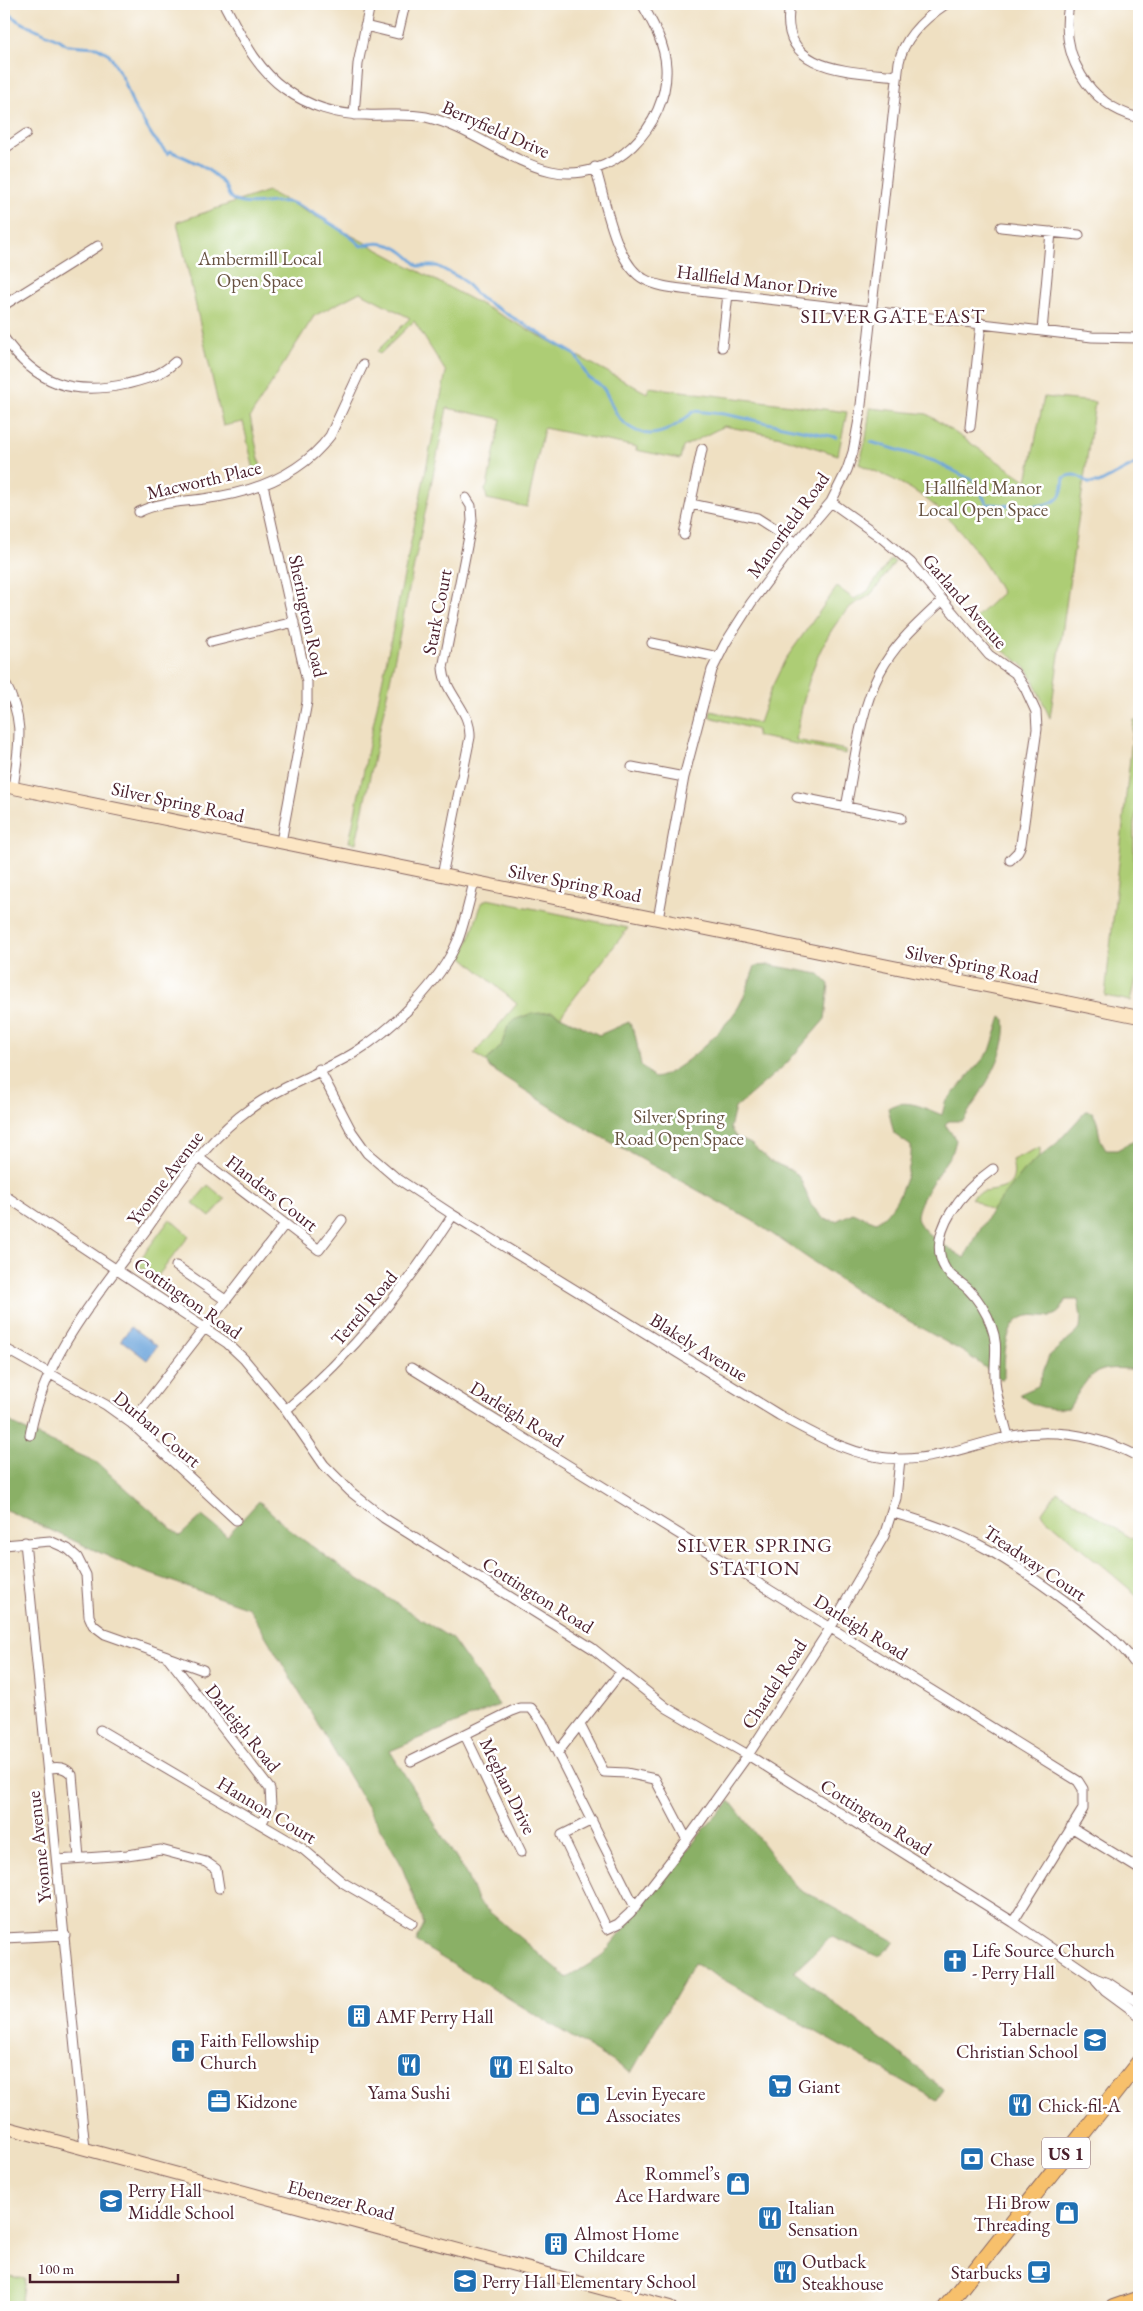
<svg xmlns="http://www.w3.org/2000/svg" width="1143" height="2311" font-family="'EB Garamond',serif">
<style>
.green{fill:#adcd75;stroke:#7c7650}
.forest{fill:#8ab066;stroke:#6a6848}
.water{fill:#6da5db;stroke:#5c6283}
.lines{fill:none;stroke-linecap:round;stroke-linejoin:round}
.stream{stroke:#6da5db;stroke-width:3}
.street-casing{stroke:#846360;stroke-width:11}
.secondary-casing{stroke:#846360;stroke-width:14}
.primary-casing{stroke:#846360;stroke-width:16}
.highway-casing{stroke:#846360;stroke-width:17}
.street{stroke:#fff;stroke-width:9}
.secondary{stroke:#fce6c4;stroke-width:12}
.primary{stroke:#f7c06c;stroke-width:14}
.highway{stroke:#f7c06c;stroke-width:15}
.labels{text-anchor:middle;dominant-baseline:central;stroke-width:5;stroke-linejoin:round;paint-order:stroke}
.shield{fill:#fff;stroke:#80626b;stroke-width:1}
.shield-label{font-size:18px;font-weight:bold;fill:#4a1f2b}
.street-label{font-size:19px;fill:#4a1f2b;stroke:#fff}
.park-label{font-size:19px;fill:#685341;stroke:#fff}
.poi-label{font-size:19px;fill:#4a1f2b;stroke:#fff;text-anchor:start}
.neighbourhood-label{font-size:20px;letter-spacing:1px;fill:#4a1f2b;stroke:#fff}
</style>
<rect width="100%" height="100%" fill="#fff"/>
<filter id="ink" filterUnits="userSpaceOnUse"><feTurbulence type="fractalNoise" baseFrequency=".02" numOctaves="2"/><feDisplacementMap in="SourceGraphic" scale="10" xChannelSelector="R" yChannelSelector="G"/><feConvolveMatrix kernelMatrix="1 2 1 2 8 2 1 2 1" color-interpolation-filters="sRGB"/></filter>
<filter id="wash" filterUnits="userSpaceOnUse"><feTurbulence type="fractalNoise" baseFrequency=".0096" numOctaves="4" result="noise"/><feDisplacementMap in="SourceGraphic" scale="20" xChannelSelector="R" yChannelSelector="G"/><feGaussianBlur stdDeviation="1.12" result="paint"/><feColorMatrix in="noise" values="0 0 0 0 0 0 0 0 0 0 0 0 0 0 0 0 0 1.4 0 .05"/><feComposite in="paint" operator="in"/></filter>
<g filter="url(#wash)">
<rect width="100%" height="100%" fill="#efe0c2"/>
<!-- green -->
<path class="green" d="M268,191L647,393L649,387L847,412L838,455L781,437L724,426L683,447L680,459L636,450L637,447L544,428L527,507L487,499L485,489L487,487L501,419L447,408L356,843L349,842L446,372L414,321L380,354L377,351L410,318L360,292L314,316L250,417L262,473L255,475L243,422L223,426L177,222Z
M1044,397L1095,402L1050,718L1029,671L1019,662L994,644L974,619L1002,593C978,550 949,509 904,485C890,477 874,471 859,464L866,439L870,408L927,414L1027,481Z
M891,559L895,562C887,572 880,584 872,593C865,600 855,602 849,608C816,642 803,694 796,740L846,750V754L756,736L757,730L710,717L711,711L759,723L771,689L785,660L837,587L854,599L868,591Z
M1134,720H1139V800L1134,824V894L1139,895V967L1131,1001L1105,996Z
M487,899L628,928L513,1078L474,1054L517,1004L463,957L482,903Z
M1040,1147V1160L1004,1219L971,1198C986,1184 1022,1200 1012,1160Z
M208,1185L225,1199L210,1217L193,1203Z
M170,1219L189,1236L157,1277L138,1266V1262Z
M1057,1491L1139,1543V1597L1041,1514Z
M4,2275L25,2279L21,2307H4Z"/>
<!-- forest -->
<path class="forest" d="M770,965L819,974L829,984L825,1019L786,1064L735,1108L730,1128L736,1137L751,1144L770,1161L793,1171L800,1178L811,1205L824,1219L836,1221L853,1213L876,1222C897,1211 913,1169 911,1146L894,1134L888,1108C906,1097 924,1108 942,1115L945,1103L990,1051L1001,1017L1005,1020C1009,1056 980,1092 963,1121H949L945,1124L956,1140L953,1151C945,1164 911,1208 918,1221C926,1237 950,1248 964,1258L991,1211L1024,1170L1057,1143L1086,1111L1092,1112C1102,1126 1095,1134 1106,1150H1117L1139,1138V1370C1094,1365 1091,1371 1069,1408C1052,1410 1032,1408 1020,1394L1038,1386L1049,1356L1080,1329L1081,1317L1078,1300H1066C1055,1329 1037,1308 1020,1319C1004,1329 1004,1361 1004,1378L1001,1379L965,1353L858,1292L753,1221L578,1124L490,1068L486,1061L501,1046L508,1026L514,1020L530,1014L552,1012L599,1035L629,1022L635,1034L641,1065L654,1078C677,1076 727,1027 739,1006C746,994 750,979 755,966Z
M4,1417L20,1428L96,1462L180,1536L202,1516L227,1536L259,1501L291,1531L349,1573L452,1639L499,1705L390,1751L467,1876L478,1902L567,1978L601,1957L706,1827L730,1801L796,1887L895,1942L879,1957L832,1936L794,1972L893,2048L943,2089L937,2100L694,1963L631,2073L416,1942L424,1924L400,1862L249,1608L136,1569L4,1509Z"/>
<!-- water -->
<path class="water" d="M131,1327L157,1346L147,1360L121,1340Z"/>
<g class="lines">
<!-- stream -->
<path class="stream" d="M4,9L18,21L60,40L67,45L97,47L109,54L124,80L133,105L153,137L168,154L170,151C189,159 208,167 222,182C229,189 226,199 238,202C255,207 272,200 288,202C302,204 351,235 361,246C386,238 401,247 418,266H437L462,279L480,298L574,354C581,361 582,369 588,377C592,381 599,383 603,388C611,399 613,413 623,422C648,445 672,431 694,411L724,414L836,437
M871,442L934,461L974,481L987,504C1005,505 1047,512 1059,497C1063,492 1063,484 1064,478C1074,472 1080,476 1088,483H1099L1139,462"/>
</g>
</g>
<g filter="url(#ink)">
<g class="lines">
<defs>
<path id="street" d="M224,4C241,35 255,68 285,89C308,106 337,115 366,115C386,116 406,113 426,117C471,127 507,161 551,171C612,185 669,125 666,67C665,44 653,23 642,4
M790,4C777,73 850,71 897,76
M1069,4C1060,56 1087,104 1139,118
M365,26L398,34L405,4
M354,115L358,64L370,4
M4,149L26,134
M595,167C605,198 615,264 644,279C658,287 675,288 690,290L1042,331L1092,337L1139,338
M1001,227L1079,235
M4,305L98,246
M1042,331L1051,232
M4,338C36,384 72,396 127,384C146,379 160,376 175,362
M722,347L728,294
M970,427L981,323
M263,485L307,682V702L281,842
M831,502L883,539L911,563L989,655L1015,673L1025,688L1036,712L1037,729L1021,844L1018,852L1010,860
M691,504L757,518L796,543
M139,512C159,502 182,502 203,499C252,493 300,476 330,436L363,365
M684,535L702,449
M211,642L294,622
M652,643L718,657
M4,681C26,722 19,744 13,788
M632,767L684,777
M797,797L901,818
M846,807C855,763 859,712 880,672C895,643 920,622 943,600
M442,876L470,737C471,710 445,695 443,668L472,521L471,506L466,498
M658,919L684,777L712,670L725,644L751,603L796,543L831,502L847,470L853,452L860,414L899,62C904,37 925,18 946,4
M319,1069L352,1132L367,1153L395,1177L453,1215L779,1415C817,1436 855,1458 899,1459C937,1460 971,1445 1007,1437C1054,1427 1097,1435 1139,1457
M198,1157L319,1250L342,1220
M993,1169C966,1188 923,1233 946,1270C952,1278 962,1283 969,1290C978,1299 987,1313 991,1325C999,1346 994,1357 995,1378C995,1397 1004,1418 1008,1437
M4,1195L227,1343L244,1359L286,1410L324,1465L351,1492L384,1518L592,1648L667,1708L748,1755L1013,1922L1095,1978L1110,1984L1139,2003
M176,1266L224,1299
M4,1348L106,1405L131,1423L236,1520
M411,1368L1078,1781L1083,1789V1809L1013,1922
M286,1410C355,1351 403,1291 453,1215
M131,1423L285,1224
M30,1435C44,1355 99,1293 146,1230C174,1190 201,1148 239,1117C274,1088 316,1076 354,1053C393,1029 440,983 458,940C465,921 469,902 474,882
M893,1513C971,1533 1010,1560 1073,1607C1098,1626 1123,1643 1139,1670
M25,1542L85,2149
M4,1545L50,1541L68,1549L77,1557L86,1575L89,1616L93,1625L105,1634L167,1656L270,1789L271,1806L261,1824
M167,1657L203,1670
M580,1725L604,1772L626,1773L655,1779L687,1840
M100,1730L303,1849L342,1882L412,1923
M465,1735L521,1852
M558,1752L621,1672
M411,1761L512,1711L520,1708H531L542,1722L635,1907
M48,1768C58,1767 65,1766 72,1775L79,1858
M592,1820L562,1835L607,1929L618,1924L630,1913L687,1840L748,1755L831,1627L884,1536L896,1498L900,1459
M1071,1827L1139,1869
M57,1860L127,1855L161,1850L206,1862L216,1869L219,1888
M4,1938L65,1935
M1096,1980L1105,1990L1139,2015"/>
<path id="secondary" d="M4,786L1139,1017
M4,2127L670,2307"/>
<path id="primary" d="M1113,2307L1139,2298"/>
<path id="highway" d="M946,2307L1139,2062"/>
</defs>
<!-- street casing -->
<use href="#street" class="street-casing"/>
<!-- secondary casing -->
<use href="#secondary" class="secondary-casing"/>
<!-- primary casing -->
<use href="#primary" class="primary-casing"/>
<!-- highway casing -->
<use href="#highway" class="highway-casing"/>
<!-- street -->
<use href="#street" class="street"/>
<!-- secondary -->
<use href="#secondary" class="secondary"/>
<!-- primary -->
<use href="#primary" class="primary"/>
<!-- highway -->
<use href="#highway" class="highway"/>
</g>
</g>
<!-- icons -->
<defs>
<symbol id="church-square" viewBox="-11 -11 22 22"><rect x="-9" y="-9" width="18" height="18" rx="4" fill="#1f6fb2" stroke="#fff"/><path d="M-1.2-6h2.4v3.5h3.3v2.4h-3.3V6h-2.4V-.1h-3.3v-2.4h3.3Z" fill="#fff"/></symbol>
<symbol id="building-square" viewBox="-11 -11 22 22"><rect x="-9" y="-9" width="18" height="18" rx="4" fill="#1f6fb2" stroke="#fff"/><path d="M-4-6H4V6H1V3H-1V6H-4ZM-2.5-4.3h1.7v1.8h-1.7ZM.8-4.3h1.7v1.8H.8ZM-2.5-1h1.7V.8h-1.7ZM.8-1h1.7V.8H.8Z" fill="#fff"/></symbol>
<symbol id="school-square" viewBox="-11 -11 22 22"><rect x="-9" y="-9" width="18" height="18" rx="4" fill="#1f6fb2" stroke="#fff"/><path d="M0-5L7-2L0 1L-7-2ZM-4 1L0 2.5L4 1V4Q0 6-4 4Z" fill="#fff"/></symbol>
<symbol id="restaurant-square" viewBox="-11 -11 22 22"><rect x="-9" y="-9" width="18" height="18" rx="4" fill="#1f6fb2" stroke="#fff"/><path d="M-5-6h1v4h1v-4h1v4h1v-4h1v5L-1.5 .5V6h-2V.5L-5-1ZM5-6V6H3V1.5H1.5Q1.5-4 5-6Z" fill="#fff"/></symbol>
<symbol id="supermarket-square" viewBox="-11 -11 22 22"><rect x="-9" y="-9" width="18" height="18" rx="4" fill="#1f6fb2" stroke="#fff"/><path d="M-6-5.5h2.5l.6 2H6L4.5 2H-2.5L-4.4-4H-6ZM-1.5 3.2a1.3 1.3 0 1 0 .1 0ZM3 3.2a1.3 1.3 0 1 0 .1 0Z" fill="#fff"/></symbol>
<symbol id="office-square" viewBox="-11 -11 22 22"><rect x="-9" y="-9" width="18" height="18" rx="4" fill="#1f6fb2" stroke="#fff"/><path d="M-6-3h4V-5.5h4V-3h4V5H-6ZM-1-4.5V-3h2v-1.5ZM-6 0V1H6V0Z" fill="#fff"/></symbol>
<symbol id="shop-square" viewBox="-11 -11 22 22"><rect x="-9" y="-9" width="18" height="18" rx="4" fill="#1f6fb2" stroke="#fff"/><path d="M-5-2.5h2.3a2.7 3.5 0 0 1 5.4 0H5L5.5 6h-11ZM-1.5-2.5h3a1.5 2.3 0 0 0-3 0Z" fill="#fff"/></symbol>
<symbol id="bank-square" viewBox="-11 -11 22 22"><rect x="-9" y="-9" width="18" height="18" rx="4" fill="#1f6fb2" stroke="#fff"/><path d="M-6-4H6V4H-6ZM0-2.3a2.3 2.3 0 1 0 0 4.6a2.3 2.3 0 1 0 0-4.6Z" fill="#fff"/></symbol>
<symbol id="cafe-square" viewBox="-11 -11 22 22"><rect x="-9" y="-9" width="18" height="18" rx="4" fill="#1f6fb2" stroke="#fff"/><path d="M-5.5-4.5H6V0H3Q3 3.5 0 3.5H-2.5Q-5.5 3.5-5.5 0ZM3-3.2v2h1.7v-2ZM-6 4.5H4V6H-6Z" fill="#fff"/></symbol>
</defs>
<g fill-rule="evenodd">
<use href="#church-square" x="941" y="1947" width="28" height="28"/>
<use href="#building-square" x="345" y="2002" width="28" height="28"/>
<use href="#school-square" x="1081" y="2026" width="28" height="28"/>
<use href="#church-square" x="169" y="2037" width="28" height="28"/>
<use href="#restaurant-square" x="395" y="2051" width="28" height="28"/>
<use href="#restaurant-square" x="487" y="2053" width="28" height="28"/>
<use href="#supermarket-square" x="766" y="2072" width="28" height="28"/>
<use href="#office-square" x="205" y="2087" width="28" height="28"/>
<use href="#shop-square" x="574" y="2090" width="28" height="28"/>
<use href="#restaurant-square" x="1006" y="2091" width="28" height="28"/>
<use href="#bank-square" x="958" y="2145" width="28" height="28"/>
<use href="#shop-square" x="724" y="2170" width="28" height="28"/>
<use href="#school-square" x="97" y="2187" width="28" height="28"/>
<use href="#shop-square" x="1053" y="2199" width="28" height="28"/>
<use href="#restaurant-square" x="756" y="2204" width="28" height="28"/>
<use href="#building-square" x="542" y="2230" width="28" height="28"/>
<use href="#restaurant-square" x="771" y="2258" width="28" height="28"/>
<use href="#cafe-square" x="1025" y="2258" width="28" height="28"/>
<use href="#school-square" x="451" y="2267" width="28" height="28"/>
</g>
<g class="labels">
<!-- shield labels -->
<rect class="shield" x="1042" y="2137.5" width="48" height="31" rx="4"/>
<g class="shield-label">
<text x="1066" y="2153">US 1</text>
</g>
<!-- street labels -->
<g class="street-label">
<text transform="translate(496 129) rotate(24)">Berryfield Drive</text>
<text transform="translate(757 281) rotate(7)">Hallfield Manor Drive</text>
<text transform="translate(204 480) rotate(-13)">Macworth Place</text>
<text transform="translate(788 525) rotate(-54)">Manorfield Road</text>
<text transform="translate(965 601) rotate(49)">Garland Avenue</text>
<text transform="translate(437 612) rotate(-79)">Stark Court</text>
<text transform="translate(308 616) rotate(78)">Sherington Road</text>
<text transform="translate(178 802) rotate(12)">Silver Spring Road</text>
<text transform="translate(575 883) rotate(11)">Silver Spring Road</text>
<text transform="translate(972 964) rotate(11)">Silver Spring Road</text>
<text transform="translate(165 1178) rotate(-53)">Yvonne Avenue</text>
<text transform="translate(272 1193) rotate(38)">Flanders Court</text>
<text transform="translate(188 1298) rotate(35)">Cottington Road</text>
<text transform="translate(364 1308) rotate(-50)">Terrell Road</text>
<text transform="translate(699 1347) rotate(32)">Blakely Avenue</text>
<text transform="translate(517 1414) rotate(32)">Darleigh Road</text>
<text transform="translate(157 1429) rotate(40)">Durban Court</text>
<text transform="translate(1035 1563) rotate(34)">Treadway Court</text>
<text transform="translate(538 1595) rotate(32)">Cottington Road</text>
<text transform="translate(861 1627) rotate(32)">Darleigh Road</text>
<text transform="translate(774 1684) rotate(-57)">Chardel Road</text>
<text transform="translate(243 1728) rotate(51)">Darleigh Road</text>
<text transform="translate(508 1786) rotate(64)">Meghan Drive</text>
<text transform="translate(267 1810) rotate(31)">Hannon Court</text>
<text transform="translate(876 1817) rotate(32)">Cottington Road</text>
<text transform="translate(39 1847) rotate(-96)">Yvonne Avenue</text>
<text transform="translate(341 2200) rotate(15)">Ebenezer Road</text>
</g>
<!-- park labels -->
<g class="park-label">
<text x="260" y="258">Ambermill Local<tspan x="260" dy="22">Open Space</tspan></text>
<text x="983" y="487">Hallfield Manor<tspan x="983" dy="22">Local Open Space</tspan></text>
<text x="679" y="1116">Silver Spring<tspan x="679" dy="22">Road Open Space</tspan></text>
</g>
<!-- poi labels -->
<g class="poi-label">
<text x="972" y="1950">Life Source Church<tspan x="972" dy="22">- Perry Hall</tspan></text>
<text x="376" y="2016">AMF Perry Hall</text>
<text x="1078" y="2029" text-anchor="end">Tabernacle<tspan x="1078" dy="22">Christian School</tspan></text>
<text x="200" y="2040">Faith Fellowship<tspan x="200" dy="22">Church</tspan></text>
<text x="518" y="2067">El Salto</text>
<text x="798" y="2086">Giant</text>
<text x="409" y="2092" text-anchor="middle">Yama Sushi</text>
<text x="606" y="2093">Levin Eyecare<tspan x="606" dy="22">Associates</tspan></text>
<text x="236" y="2101">Kidzone</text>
<text x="1038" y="2105">Chick-fil-A</text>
<text x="990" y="2159">Chase</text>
<text x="720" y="2173" text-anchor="end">Rommel’s<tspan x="720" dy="22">Ace Hardware</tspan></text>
<text x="128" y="2190">Perry Hall<tspan x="128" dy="22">Middle School</tspan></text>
<text x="1050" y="2202" text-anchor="end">Hi Brow<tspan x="1050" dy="22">Threading</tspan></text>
<text x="788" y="2207">Italian<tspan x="788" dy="22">Sensation</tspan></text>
<text x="574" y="2233">Almost Home<tspan x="574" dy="22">Childcare</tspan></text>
<text x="802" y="2261">Outback<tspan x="802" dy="22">Steakhouse</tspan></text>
<text x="1022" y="2272" text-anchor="end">Starbucks</text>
<text x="482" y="2281">Perry Hall Elementary School</text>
</g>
<!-- neighbourhood labels -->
<g class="neighbourhood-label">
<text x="893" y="316">SILVERGATE EAST</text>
<text x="755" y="1545">SILVER SPRING<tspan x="755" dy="23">STATION</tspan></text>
</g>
</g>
<!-- margin -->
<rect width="1143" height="2311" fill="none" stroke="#fff" stroke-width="20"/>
<!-- scale -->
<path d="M30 2274v8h148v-8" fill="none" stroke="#4a1f2b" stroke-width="2.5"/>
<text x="38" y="2274" font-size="15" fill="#4a1f2b" stroke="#ffffff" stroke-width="4" paint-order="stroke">100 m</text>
</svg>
